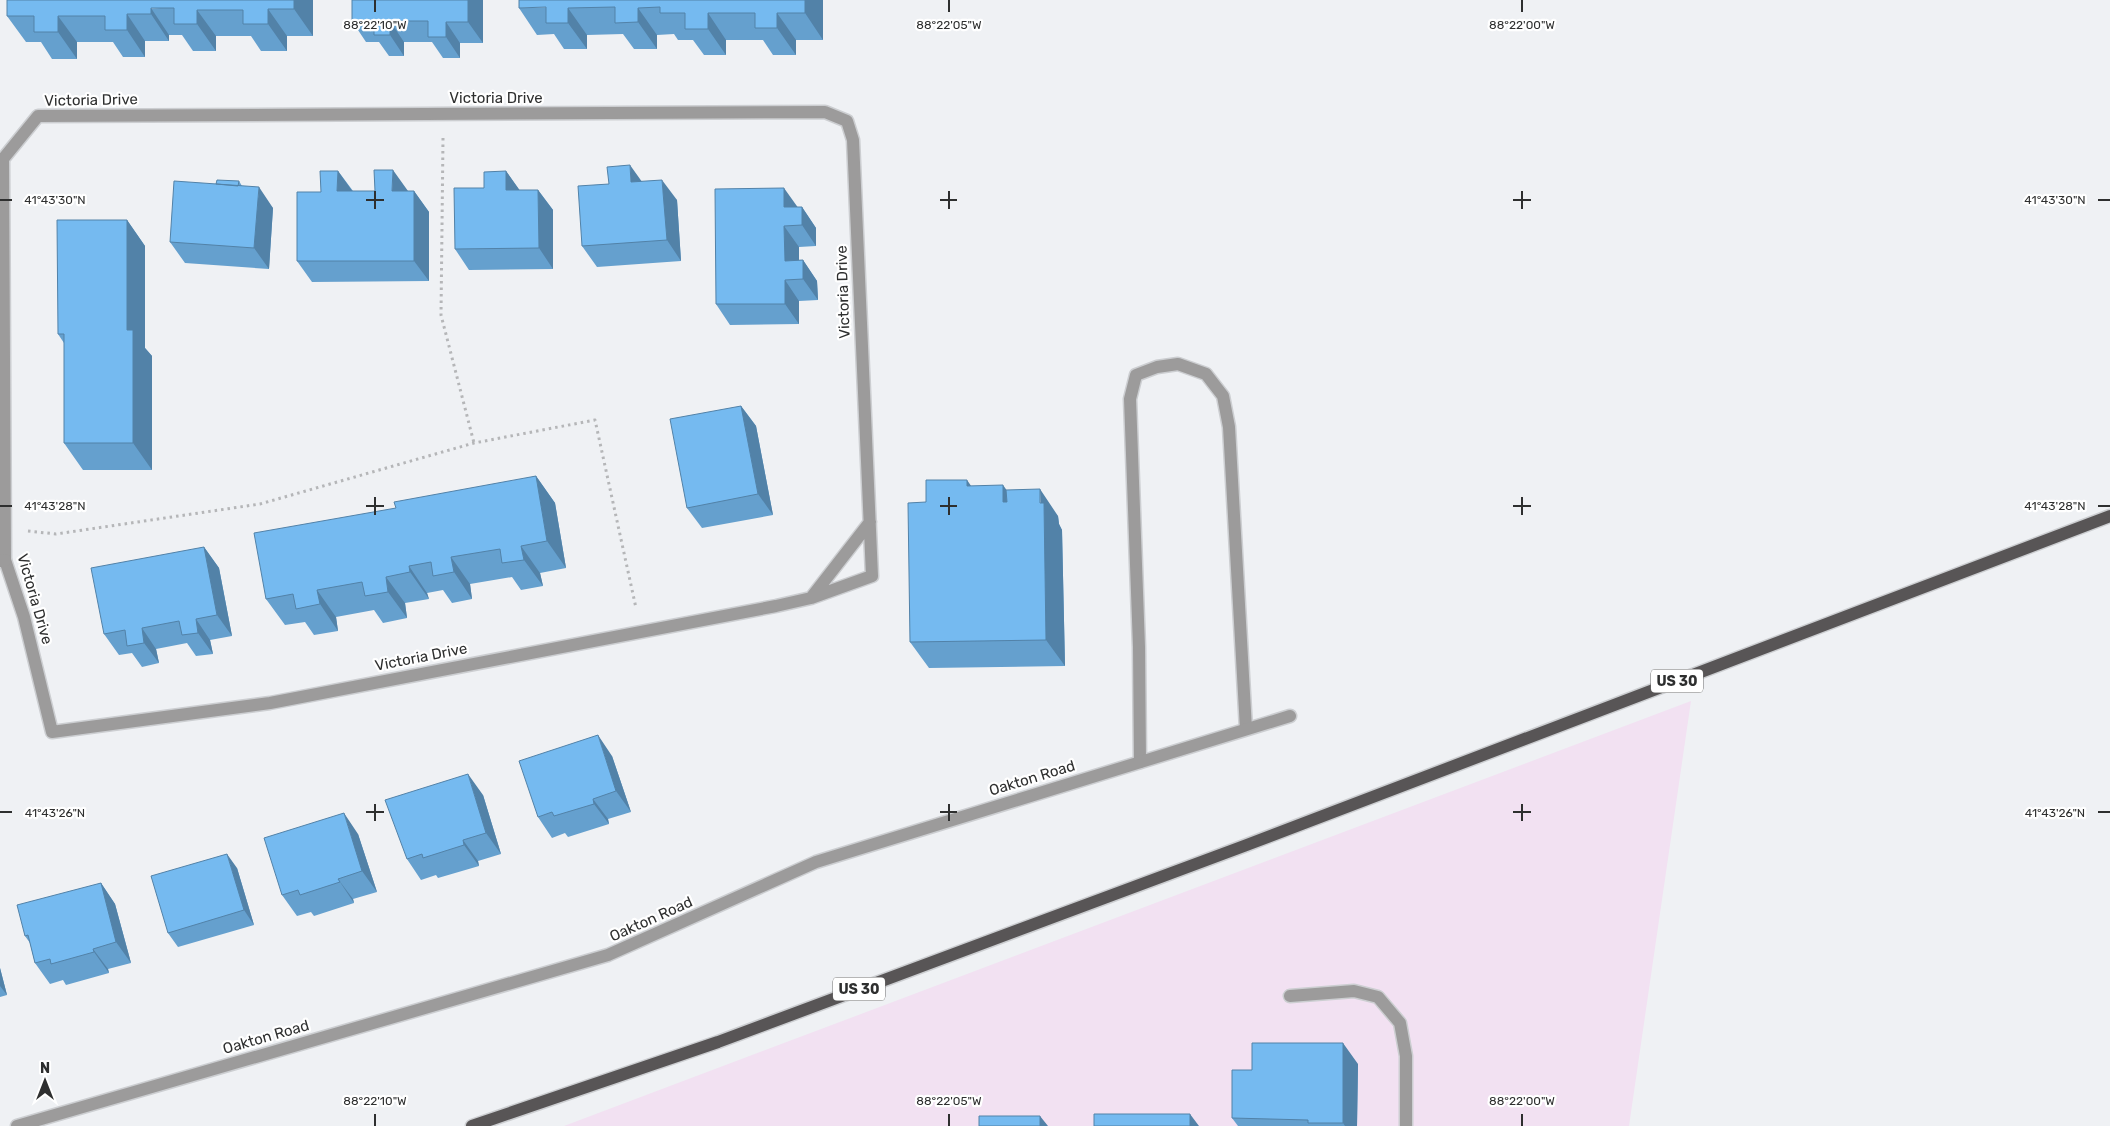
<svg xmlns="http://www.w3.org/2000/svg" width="2110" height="1126" font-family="Rubik,sans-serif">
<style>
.commercial{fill:#f2e1f2}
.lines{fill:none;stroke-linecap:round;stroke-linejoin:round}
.lane-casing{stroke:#ccced1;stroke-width:15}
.street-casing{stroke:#ccced1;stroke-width:15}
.primary-casing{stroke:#ccced1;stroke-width:15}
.path{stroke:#b5b6b8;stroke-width:3;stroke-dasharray:2.5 4;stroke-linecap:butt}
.lane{stroke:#9c9b9b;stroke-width:12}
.street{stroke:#9c9b9b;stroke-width:12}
.primary{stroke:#585556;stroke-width:12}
.wall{fill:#65a0ce}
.shaded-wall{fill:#5282a8}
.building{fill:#75baf0;stroke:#5282a8}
.ticks{fill:none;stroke:#2e2f2f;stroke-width:2}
.labels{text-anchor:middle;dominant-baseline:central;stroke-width:4.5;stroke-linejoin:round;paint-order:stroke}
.shield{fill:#fff;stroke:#6d6d6d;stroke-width:1}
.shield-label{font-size:14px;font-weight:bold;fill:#2e2f2f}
.street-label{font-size:15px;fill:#2e2f2f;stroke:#fff}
.ticks-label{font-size:12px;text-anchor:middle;fill:#2e2f2f;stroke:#fff;stroke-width:4.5;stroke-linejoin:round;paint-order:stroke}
</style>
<rect width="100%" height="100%" fill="#eff1f4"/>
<!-- commercial -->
<path class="commercial" d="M1691,701L1629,1126H564Z"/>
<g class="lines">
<defs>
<path id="lane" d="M825,112L847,121L853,140L872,576L811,598L776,606L270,703L52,732L24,617L5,560L3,159L38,116Z
M811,598L870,522
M1140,762L1139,647L1130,399L1136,375L1157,367L1178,364L1206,374L1223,396L1229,427L1246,729
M1290,996L1354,991L1378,997L1400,1023L1406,1056V1126"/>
<path id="street" d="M0,561L5,560
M17,1126L608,955L816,862L1290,716"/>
<path id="primary" d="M472,1126L718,1042L1244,846L2110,516"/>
</defs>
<!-- lane casing -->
<use href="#lane" class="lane-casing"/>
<!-- street casing -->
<use href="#street" class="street-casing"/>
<!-- primary casing -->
<use href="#primary" class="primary-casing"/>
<!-- path -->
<path class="path" d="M443,138L441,315L474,443
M28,531L56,534L260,504L474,443L595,420L636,608"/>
<!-- lane -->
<use href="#lane" class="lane"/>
<!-- street -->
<use href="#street" class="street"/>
<!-- primary -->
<use href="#primary" class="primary"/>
</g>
<!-- wall -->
<path class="wall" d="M313,0V36H287V51H261L251,36H216V51H193L182,35H169V41H145V57H123L113,42H77V59H52L41,42H26L7,16Z
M483,0V43H460V58H443L432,42H404V56H389L379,42H366L352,21Z
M823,0V40H796V55H773L763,40H726V55H704L693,40H678L674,34L657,35V49H634L623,34L587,35V49H564L554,34L537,35L519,8Z
M338,171L353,191H414L429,212V281L312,282L297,261Z
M506,171L519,190H538L553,210V269L469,270L455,249L484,188Z
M239,181L242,186L273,208L269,269L185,263L170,242L216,184Z
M641,181L677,200L681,261L597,267L582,246Z
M797,207H802L816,228V246L799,247V260H803L817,281L818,300L799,301V324L730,325L716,304Z
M127,220L145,246V348L152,356V470H83L64,443V343L58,334Z
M741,406L756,426L773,515L702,528L687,508Z
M536,476L555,503L566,568L540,573L543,586L521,590L512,577L470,584L472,599L452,603L443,590L427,593L429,599L405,603L407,618L383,623L374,610L336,617L338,631L314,635L305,622L285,625L266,599L396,508Z
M971,486L1006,490L1058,516L1059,524L1062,530L1065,666L929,668L910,642L926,502Z
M204,547L219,568L232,636L210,640L213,654L196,656L187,643L156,649L159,663L142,667L132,653L119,655L104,634Z
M612,756L631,812L608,819L609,824L568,837L565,833L552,838L538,817Z
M483,795L501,854L478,861L479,866L438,878L436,875L421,880L407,859Z
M358,834L377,892L353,899L354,903L314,916L311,912L297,916L282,895Z
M237,868L254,925L178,947L168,933Z
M101,883L115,904L131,963L108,969L109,973L66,985L63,980L50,984L35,963L30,943L25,936Z
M0,968L7,995L0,997Z
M1358,1064L1357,1126H1238L1232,1118L1252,1070Z"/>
<!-- shaded-wall -->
<path class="shaded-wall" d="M294,0H313V36L294,9Z
M468,0H483V43L468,22Z
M805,0H823V40L805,13Z
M151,8L169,35V41L151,14Z
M568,8L587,35V49L568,23Z
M638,8L657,35V49L638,22Z
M268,9L287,36V51L268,24Z
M197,10L216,36V51L197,24Z
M708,13L726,40V55L708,29Z
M777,13L796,40V55L777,28Z
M127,14L145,41V57L127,30Z
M58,16L77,42V59L58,32Z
M390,21L404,42V56L390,35Z
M446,22L460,43V58L446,37Z
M630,165L645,186L631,182Z
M393,170L408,191H392Z
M338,171L353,192L337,191Z
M506,171L521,192L506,190Z
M662,180L677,200L681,261L667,240Z
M259,187L273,208L269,269L254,248Z
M784,188L799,209L784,207Z
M538,190L553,210V269L539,248Z
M414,191L429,212V281L414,261Z
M802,207L816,228V246L802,225Z
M127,220L145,246V348L152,356V470L133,443L127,330Z
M784,226L799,247V279L785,261Z
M803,260L817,281L818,300L803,279Z
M785,280L799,301V324L785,304Z
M741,406L756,426L773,515L758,494Z
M536,476L555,503L566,568L547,541Z
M967,480L985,506L967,486Z
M1003,485L1022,512L1003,502Z
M1040,489L1058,516L1059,524L1062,530L1065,666L1046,640Z
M521,546L540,573L543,586L524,560Z
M204,547L219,568L232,636L217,615Z
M451,557L470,584L472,599L454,572Z
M409,566L427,593L429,599L410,572Z
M386,577L405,603L407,618L388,592Z
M317,590L336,617L338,631L320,604Z
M196,619L210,640L213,654L198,633Z
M142,628L156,649L159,663L144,643Z
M598,735L612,756L631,812L616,791Z
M468,774L483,795L501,854L486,833Z
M593,799L608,819L609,824L594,804Z
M344,813L358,834L377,892L362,871Z
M463,840L478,861L479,866L464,845Z
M227,854L237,868L254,925L244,910Z
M338,879L353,899L354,903Z
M101,883L115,904L131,963L116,942Z
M93,949L108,969L109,973L94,952Z
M0,968L7,995L0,986Z
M1343,1043L1358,1064L1357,1126H1345L1343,1123Z
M1190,1114L1199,1126H1190Z
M1040,1116L1048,1126H1040Z"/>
<!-- building -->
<path class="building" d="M7,0H294V9H268V24H243V10H197V24H174V8H151V14H127V30H105V16H58V32H34V16H7Z
M352,0H468V22H446V37H428V21H390V35H374V21H352Z
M519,0H805V13H777V28H755V13H708V29H685V13H660V7L638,8V22L615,23V7L568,8V23H546V7L519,8Z
M630,165L631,182L662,180L667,240L582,246L578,186L609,184L607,167Z
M374,170H393L392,191H414V261H297V192H321L320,171H338L337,191H375Z
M506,171V190H538L539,248L455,249L454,188H484V172Z
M217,180L239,181L238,186L216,184Z
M174,181L259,187L254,248L170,242Z
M784,188V207H802V225L784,226L785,261L803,260V279L785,280V304H716L715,189Z
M57,220H127V330H133V443H64V334H58Z
M741,406L758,494L687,508L670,419Z
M536,476L547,541L521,546L524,560L502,563L500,549L451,557L454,572L433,576L431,562L409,566L410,572L386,577L388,592L365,596L362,582L317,590L320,604L296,609L293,594L266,599L254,533L396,508L394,502Z
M926,480H967V486L1003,485V502H1007L1006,490L1040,489V503H1044L1046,640L910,642L908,503L926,502Z
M204,547L217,615L196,619L198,633L182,635L179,621L142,628L144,643L127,646L125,630L104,634L91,568Z
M598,735L616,791L593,799L594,804L554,816L552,812L538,817L519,761Z
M468,774L486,833L463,840L464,845L423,858L422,854L407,859L385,800Z
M344,813L362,871L338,879L340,882L300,895L298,890L282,895L264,838Z
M227,854L244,910L168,933L151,876Z
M101,883L116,942L93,949L94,952L51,964L50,959L35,963L28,935L25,936L17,905Z
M1252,1043H1343V1123H1308V1120L1232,1118V1070H1252Z
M1094,1114H1190V1126H1094Z
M979,1116H1040V1126H979Z"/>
<!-- ticks -->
<path class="ticks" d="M375,0V12M949,0V12M1522,0V12M375,191V209M949,191V209M1522,191V209M0,200H12M366,200H384M940,200H957M1513,200H1531M2098,200H2110M375,497V515M949,497V515M1522,497V515M0,506H12M366,506H384M940,506H957M1513,506H1531M2098,506H2110M375,804V821M949,804V821M1522,804V821M0,812H12M366,812H384M940,812H957M1513,812H1531M2098,812H2110M375,1114V1126M949,1114V1126M1522,1114V1126"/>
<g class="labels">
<!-- shield labels -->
<g class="shield">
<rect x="1651" y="669.5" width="52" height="23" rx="4"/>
<rect x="833" y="977.5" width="52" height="23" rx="4"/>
</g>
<g class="shield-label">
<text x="1677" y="681">US 30</text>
<text x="859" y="989">US 30</text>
</g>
<!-- street labels -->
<g class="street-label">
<text x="496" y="98">Victoria Drive</text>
<text transform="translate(91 100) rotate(-1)">Victoria Drive</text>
<text transform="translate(843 292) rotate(-92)">Victoria Drive</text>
<text transform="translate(35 599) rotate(74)">Victoria Drive</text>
<text transform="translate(421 657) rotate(-11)">Victoria Drive</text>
<text transform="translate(1032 778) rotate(-17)">Oakton Road</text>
<text transform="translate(651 919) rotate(-24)">Oakton Road</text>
<text transform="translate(266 1037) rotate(-16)">Oakton Road</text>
</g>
</g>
<g class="ticks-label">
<text x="375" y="29">88°22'10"W</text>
<text x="949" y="29">88°22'05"W</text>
<text x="1522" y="29">88°22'00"W</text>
<text x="55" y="204">41°43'30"N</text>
<text x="2055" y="204">41°43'30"N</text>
<text x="55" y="510">41°43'28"N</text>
<text x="2055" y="510">41°43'28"N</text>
<text x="55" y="817">41°43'26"N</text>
<text x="2055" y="817">41°43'26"N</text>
<text x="375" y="1105">88°22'10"W</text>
<text x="949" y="1105">88°22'05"W</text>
<text x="1522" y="1105">88°22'00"W</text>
</g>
<!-- north arrow -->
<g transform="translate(45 1081)" stroke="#ffffff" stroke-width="4" paint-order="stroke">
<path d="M0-4L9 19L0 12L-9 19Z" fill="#2e2f2f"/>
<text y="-8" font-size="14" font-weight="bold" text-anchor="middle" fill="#2e2f2f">N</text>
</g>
</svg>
